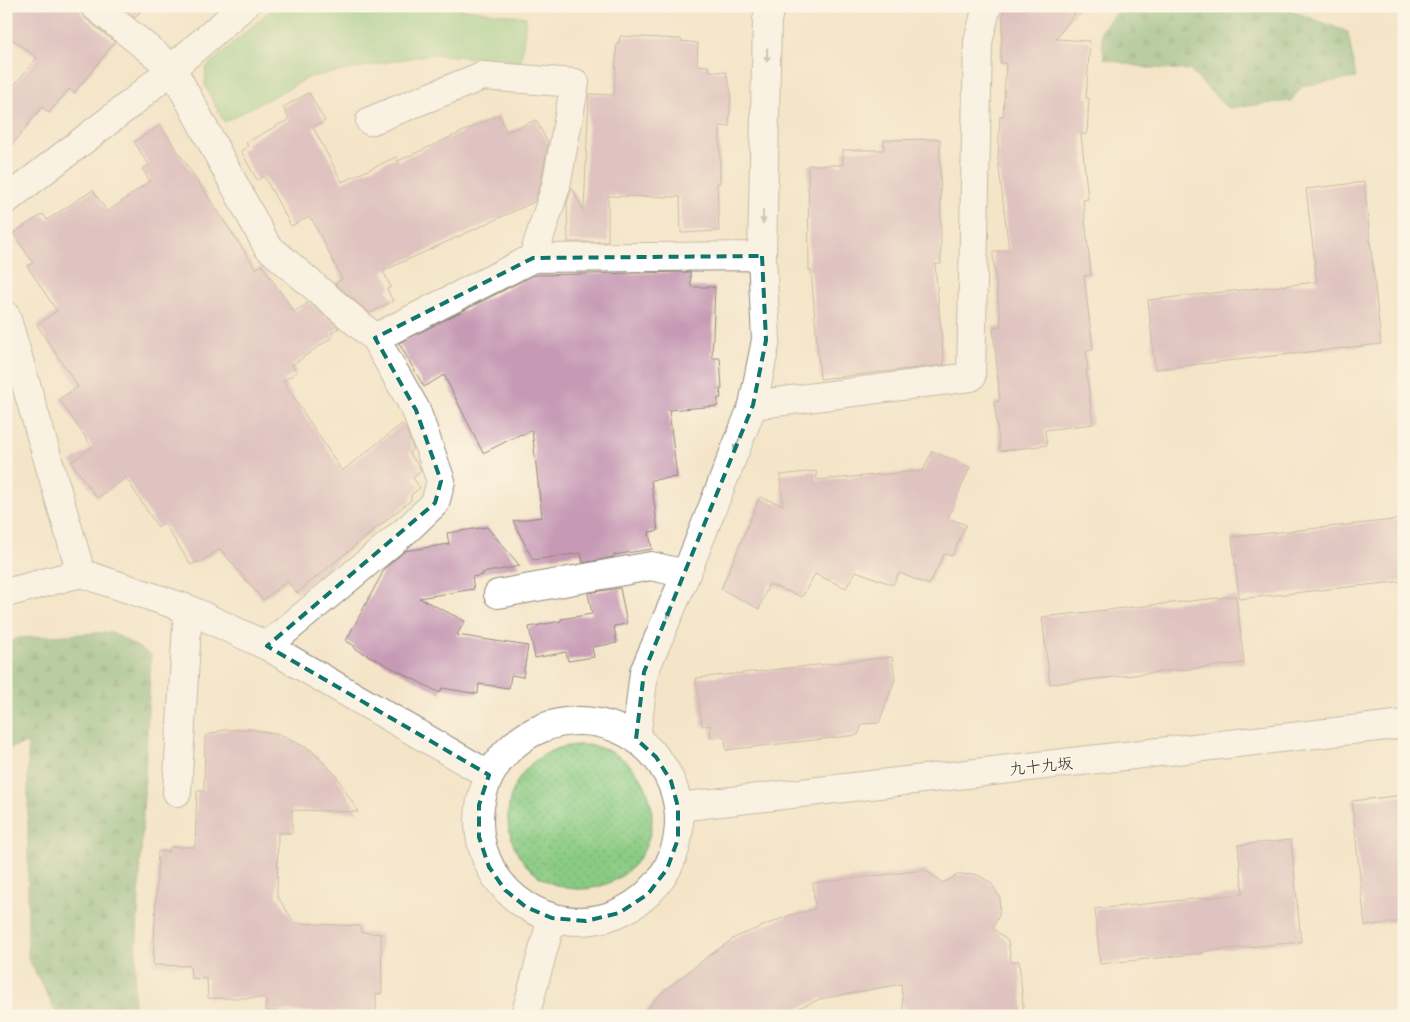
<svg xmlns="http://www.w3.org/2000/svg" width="1410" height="1022" font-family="Itim,'Klee One',sans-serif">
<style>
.grass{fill:url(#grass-dots);stroke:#5a7b57}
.forest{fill:url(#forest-firs);stroke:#4d6d4e}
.green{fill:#8acb83;stroke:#5a7b57}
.building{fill:#c69ab5}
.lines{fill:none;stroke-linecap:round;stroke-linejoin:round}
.minor-casing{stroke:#90887a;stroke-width:30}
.minor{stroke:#fff;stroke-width:28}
.oneway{fill:#a0a0a0}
.marked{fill:none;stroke:#0f766e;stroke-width:4;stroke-dasharray:10 6;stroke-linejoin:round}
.labels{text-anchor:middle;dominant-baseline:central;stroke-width:4;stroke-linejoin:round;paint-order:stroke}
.street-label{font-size:16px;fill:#2b2b2b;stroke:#fcf5e5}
</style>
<defs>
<pattern id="grass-dots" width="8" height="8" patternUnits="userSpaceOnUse" patternTransform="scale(1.25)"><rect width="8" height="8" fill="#8acb83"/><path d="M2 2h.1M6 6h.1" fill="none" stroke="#77ae71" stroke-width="1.8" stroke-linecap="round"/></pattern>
<pattern id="forest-firs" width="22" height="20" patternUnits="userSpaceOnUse" patternTransform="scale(1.25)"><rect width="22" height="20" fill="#6faf71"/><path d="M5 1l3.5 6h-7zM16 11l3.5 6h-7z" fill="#5b8f5d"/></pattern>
</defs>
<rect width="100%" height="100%" fill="#fcf5e5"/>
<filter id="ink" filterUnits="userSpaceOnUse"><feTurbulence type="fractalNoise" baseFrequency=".02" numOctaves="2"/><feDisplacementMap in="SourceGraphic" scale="10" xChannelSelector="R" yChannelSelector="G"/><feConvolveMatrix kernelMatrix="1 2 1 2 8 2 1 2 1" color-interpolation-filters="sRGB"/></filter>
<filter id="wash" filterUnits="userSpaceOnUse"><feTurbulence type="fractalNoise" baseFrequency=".0096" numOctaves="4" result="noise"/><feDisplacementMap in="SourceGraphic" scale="20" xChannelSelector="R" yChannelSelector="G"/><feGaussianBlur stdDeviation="1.12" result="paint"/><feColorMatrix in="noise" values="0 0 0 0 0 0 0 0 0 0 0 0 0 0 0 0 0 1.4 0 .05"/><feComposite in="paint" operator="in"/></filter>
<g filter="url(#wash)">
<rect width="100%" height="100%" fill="#f4e5c9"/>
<!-- grass -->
<path class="grass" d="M508 817a72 72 0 1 1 144 0a72 72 0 1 1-144 0Z"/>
<!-- forest -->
<path class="forest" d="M1122,6H1279L1348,32L1356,78L1302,86L1291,101L1227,108L1189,70L1147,68L1104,59L1101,30Z
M112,632L151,655L133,1016H58L28,958V743L6,749V645L18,638Z"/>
<!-- green -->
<path class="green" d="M275,6H439L526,17L521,62L431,54L310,77L224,122L205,86L206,67Z"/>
<g id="blocks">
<!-- building -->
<path class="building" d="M6,6H80L81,12L85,18L115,42L74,93L69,89L49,113L42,107L6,153V95L37,58L6,34Z
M120,6H144L135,18Z
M1004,6H1080L1056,39L1090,41L1086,98H1089L1087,134H1081L1088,199L1083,200L1091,275L1084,276L1093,350L1086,351L1088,371H1086L1093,424L1045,430L1047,445L1000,451L994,402L1000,401L993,327L1001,326L993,256V252L1009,250L998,160L1000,116H1003L1006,63H1000Z
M620,36L681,39V41L698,43L697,65L709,66V71L726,72L731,92L729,127L720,126V183H717L719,231L681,233L680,197L608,196V242H568L567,203L572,188L584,211L589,94L614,95L617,43H619Z
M309,93L325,121L313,127L342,182L396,157L398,161L499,115L507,132L536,120L548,143L541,182L534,202L383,271L391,287L387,289L393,301L370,313L335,284L342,279L312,219L311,220L309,217L291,226L264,176L257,180L241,151L248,146L246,143L289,119L283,107Z
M160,125L256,269L262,265L294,312L309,302L339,328L331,333L334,336L292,365L297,372L283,381L342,471L402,424L406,428L413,449L409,453L419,466L421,471L413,478L420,488L411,495V500L297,593L287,581L263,600L220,549L199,563L198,561L191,565L164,523L158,527L126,478L97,498L71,462L92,447L59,399L78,387L37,325L57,311L27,266L33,263L13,233L43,214L47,220L93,190L107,212L150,181L142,169L149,165L134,142Z
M940,139L941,264H935L944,365L820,379L811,270L809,271L808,165H843V150H884V140Z
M1364,182L1381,344L1155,369L1148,300L1317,282L1306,189Z
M690,272L691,287H715L712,358H720L722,389H720L721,398H718V406L669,410L677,477L651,480L658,531L649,532L652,549L614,555V557L583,563L581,553L533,560L513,521L542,517L532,430L522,435L521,434L483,453L444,375L424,387L399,343L534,275Z
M932,451L970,467L948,518L966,525L952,556L944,554L929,585L899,573L893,585L856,571L846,588L815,574L802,597L769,584L759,609L721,589L760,497L783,505L780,475L816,471L817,480L923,471Z
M1404,519V581L1239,599L1232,537Z
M487,527L520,566L482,573L483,575L472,577L474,589L419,598L465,621L457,635L528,646L523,677L511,675L509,688L479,684L478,694L442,688L440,693L354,648L355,646L346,641L385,568L405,551L449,544L447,533Z
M620,588L627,624L614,626L617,643L592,647L594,657L568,661L566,652L535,658L529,627L561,621V619L592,614L588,593Z
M1236,596L1244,663L1050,684L1042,617Z
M892,657L895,679L879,723L862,724L858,735L726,750L725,737L711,738L710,725L702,726L696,678Z
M250,729L280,735L311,750L335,774L358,812L292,810V833H278L277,896L295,923L360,926L361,932L381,934L382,993L376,994V1013L266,1011V998H208L207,979L191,978L190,966L153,965L158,851L169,852L170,847H195L197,791H204L205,736L223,730Z
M1404,795V921L1365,926L1352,801Z
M1291,840L1301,942L1204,951V953L1100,964L1095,909L1243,894L1238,845Z
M925,870L943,883L957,875L976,874L991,883L1000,897L999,915L993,928L1008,941L1011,962L1019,961L1024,1016H904L901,984L820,999L780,1016H642L660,994L707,957L736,937L790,915L815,909L813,883Z"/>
</g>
</g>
<g filter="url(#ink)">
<use href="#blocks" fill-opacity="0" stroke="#90887a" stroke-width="1"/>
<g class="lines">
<defs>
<path id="minor" d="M95,6L172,68L267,246L375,338L416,410L441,481L435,503L410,527L267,646
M370,121L482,76L575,83L556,186L533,258
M6,200L133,102L244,6
M6,316L81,573
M375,338L533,258L762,256
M753,405L971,377L978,42L987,6
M6,593L81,573L188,609L267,646L489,775
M498,594L651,566L686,574
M479 821a100 100 0 1 1 200 0a100 100 0 1 1-200 0Z
M636,739L644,672L686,574L753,405L766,340L762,256L767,20L771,6
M177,792L188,609
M678,807L1404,724
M525,1016L552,918"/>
</defs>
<!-- minor casing -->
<use href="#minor" class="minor-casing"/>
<!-- minor -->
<use href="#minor" class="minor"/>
</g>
<!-- one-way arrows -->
<defs><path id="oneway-solid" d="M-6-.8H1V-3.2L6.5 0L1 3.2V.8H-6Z" transform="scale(1.25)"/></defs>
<g class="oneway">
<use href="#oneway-solid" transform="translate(767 55) rotate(91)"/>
<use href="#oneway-solid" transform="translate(763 217) rotate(91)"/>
<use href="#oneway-solid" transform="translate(737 445) rotate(112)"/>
<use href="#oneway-solid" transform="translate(670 612) rotate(113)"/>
</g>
</g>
<!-- marked area -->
<path d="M0 0H1410V1022H0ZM762,256L766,340L753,405L644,672L636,739L656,757L671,781L678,807V839L667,869L648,894L619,913L586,921L552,918L526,907L505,890L489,867L479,837V805L489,775L267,646L435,503L441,481L416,410L375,338L533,258Z" fill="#f4e5c9" fill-opacity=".55" fill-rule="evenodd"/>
<path class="marked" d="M762,256L766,340L753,405L644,672L636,739L656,757L671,781L678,807V839L667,869L648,894L619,913L586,921L552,918L526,907L505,890L489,867L479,837V805L489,775L267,646L435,503L441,481L416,410L375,338L533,258Z"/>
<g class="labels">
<!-- street labels -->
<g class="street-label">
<text transform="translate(1041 766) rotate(-6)">九十九坂</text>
</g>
</g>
<!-- margin -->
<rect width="1410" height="1022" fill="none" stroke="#fcf5e5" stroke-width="25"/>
</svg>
